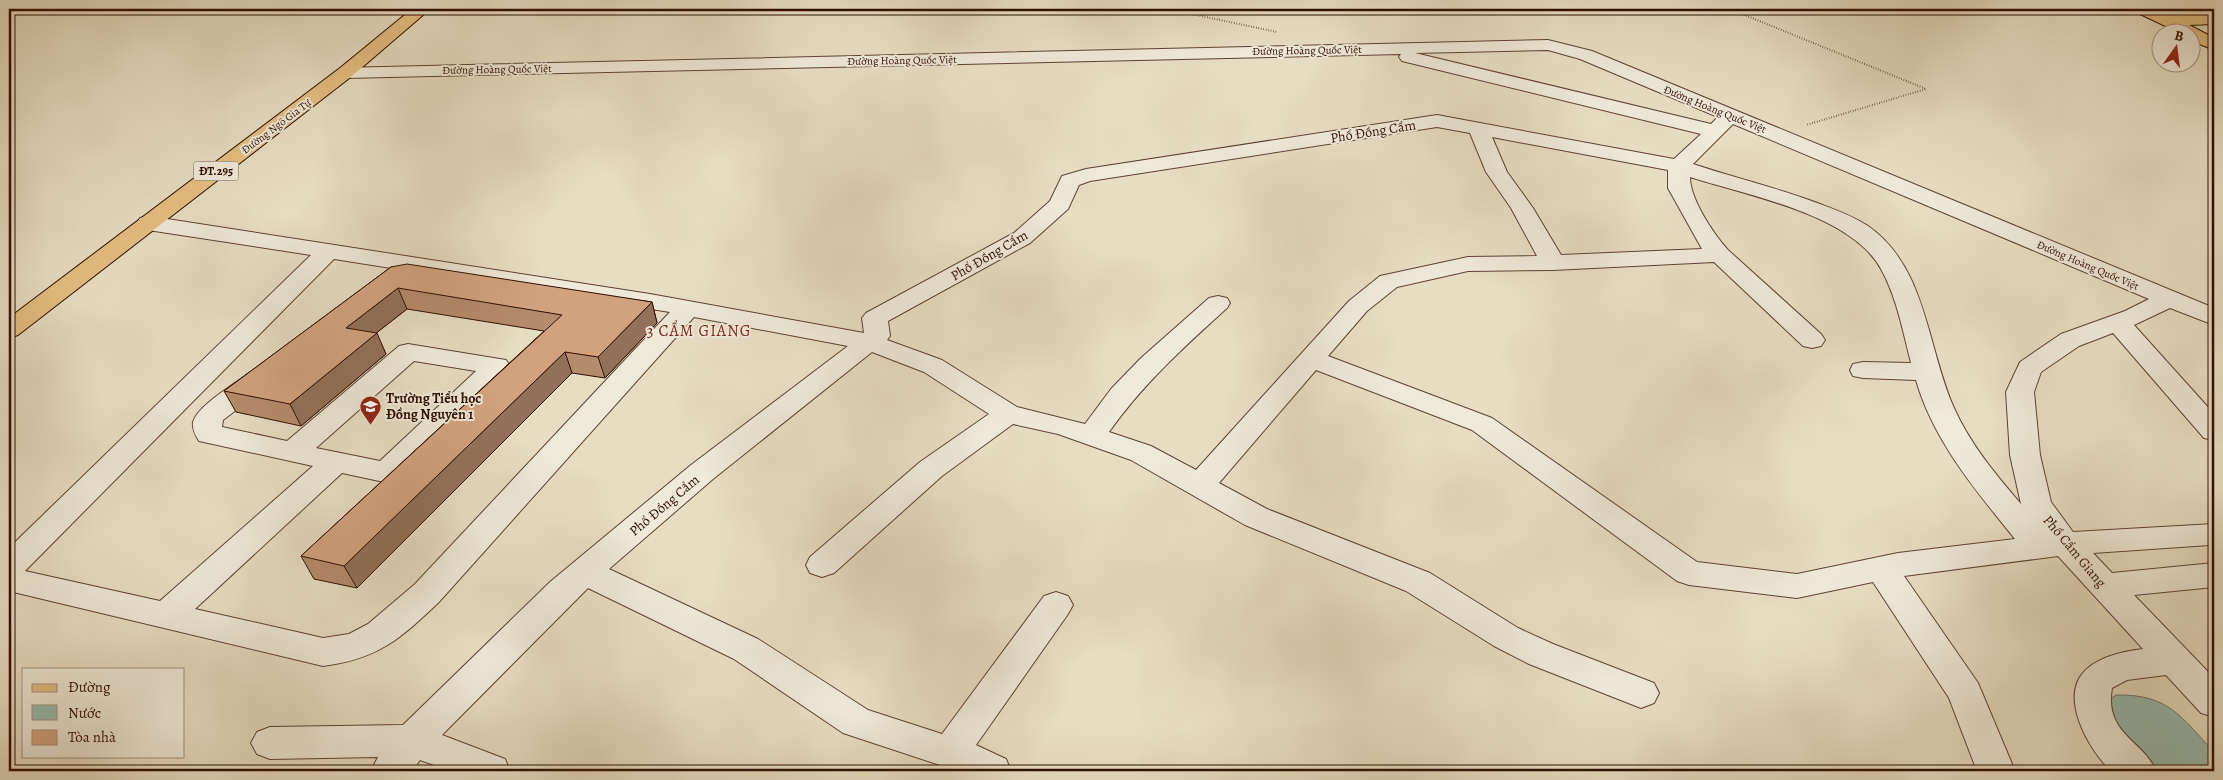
<svg xmlns="http://www.w3.org/2000/svg" width="2223" height="780" font-family="Alegreya,serif">
  <rect width="100%" height="100%" fill="#e7ddc3"/>
  <filter id="stains"><feTurbulence type="fractalNoise" baseFrequency=".004" numOctaves="4"/><feColorMatrix values="0 0 0 0 .2 0 0 0 0 .09 0 0 0 0 .02 0 0 0 .5 -.17"/></filter>
  <radialGradient id="worn" r=".72"><stop offset=".6" stop-color="#630" stop-opacity="0"/><stop offset="1" stop-color="#630" stop-opacity=".3"/></radialGradient>
  <path fill="#97bcb0" stroke="#6d766a" d="M2116 695C2169 694 2181 717 2214 752V771H2153L2114 740 2107 702Z"/>
  <g fill="none" stroke-linecap="round" stroke-linejoin="round">
    <defs>
      <path id="minor" d="M1548 40 1592 51 2214 308V325L2170 308 2134 325 2214 414V440L2204 438 2113 333 2079 346 2041 372 2034 392 2040 455 2051 502 2073 532 2214 524V544L2210 545 2093 553 2112 573 2214 563V587L2134 595 2214 678V717L2201 713 2166 675 2127 680 2112 688C2104 734 2143 740 2156 771H2111C2089 750 2056 694 2088 668 2102 656 2125 651 2143 649L2058 556 1904 576 1978 683 2015 771H1977L1949 698 1873 582 1797 598 1689 585 1677 581 1472 430 1316 370 1219 483 1267 509 1430 573 1518 628 1553 644 1654 683 1659 693 1654 703 1641 708 1529 664 1494 646 1406 591 1245 525 1131 460 1058 434 1013 424 942 476 834 573 822 577 810 573 806 565 810 557 920 462 989 414 924 372 872 352 713 479 609 569 758 639 868 710 942 734 1044 596 1056 592 1068 596 1073 605 1068 614 976 745 1006 759 1011 771H958L843 733 734 659 588 588 442 735 505 759 510 771H451L420 760 412 771H371L378 757 270 759 257 754 251 743 257 732 270 727 403 725 550 582 691 465 848 346 694 317 439 602C400 639 378 659 323 666L9 591V548L311 255 148 230 140 228 137 223 140 218 148 216 650 294 864 333 862 318 866 313 1014 233 1050 201 1062 176 1086 169 1437 115 1674 159 1701 134 1402 61 1399 57 1401 54 346 78 340 76 337 72 340 68ZM1548 50 1580 59 1718 117 1711 124 1415 53ZM1733 124 2149 299 2125 311 2061 334 2020 362 2006 392 2010 455 2021 504C1996 475 1970 444 1954 408 1927 348 1927 267 1868 226 1853 216 1836 210 1820 204 1778 188 1735 178 1693 164ZM1437 127 1470 133 1486 172 1511 208 1537 256 1468 257 1380 276 1349 301 1196 470 1151 446 1109 432C1144 383 1183 348 1227 308L1230 303 1227 298 1218 296 1209 298 1141 358 1111 389 1085 424 1017 407 942 360 887 340 890 336 888 321 1030 243 1068 209 1079 185 1090 181ZM1492 137 1668 170V188L1702 249 1561 255 1533 208 1507 172ZM1690 177C1746 195 1851 214 1881 269 1897 298 1903 332 1911 363L1863 362 1853 364 1850 370 1853 376 1863 378 1916 380C1933 440 1976 491 2015 539L1898 553 1797 574 1697 562 1492 418 1328 356 1367 311 1397 287 1468 271 1553 270 1714 262 1803 346 1812 348 1821 346 1825 340 1821 334 1728 250C1713 233 1690 199 1690 177ZM334 259 670 312 415 584 368 624 349 634 323 638 195 609 342 473 403 486 414 483 418 476 414 469 408 467 506 372 510 366 506 360 408 344 399 346 287 441 222 427 223 420 269 385 273 379 269 373 259 371 249 373C235 384 198 405 193 422 192 429 195 435 199 441L313 466 160 601 25 571ZM414 361 476 371 380 461 316 448Z"/>
      <path id="major" d="M412 9H430L352 76 18 335 9 338V318L340 68Z
        M2136 9H2156L2169 15 2214 14V24L2189 25 2214 38V50L2190 40V32H2178L2138 13Z"/>
    </defs>
    <use href="#minor" stroke="#5d4232" stroke-width="2"/>
    <use href="#major" stroke="#2f0e01" stroke-width="2"/>
    <path stroke="#2f0e01" stroke-width="2" stroke-dasharray="0.5 2" stroke-linecap="butt" d="M1168 9 1277 32
      M1730 9 1926 89 1806 125"/>
    <use href="#minor" fill="#efe9d8" fill-rule="evenodd"/>
    <use href="#major" fill="#e4be82" fill-rule="evenodd"/>
  </g>
  <path fill="#b58b6d" stroke="#2f0e01" d="M391 267 652 302 657 323 605 378 572 373 357 588 314 579 301 556 544 331 407 309 376 333 386 354 301 426 236 412 224 391Z"/>
  <path fill="#937159" stroke="#2f0e01" d="M398 288 407 309 356 349 346 328Z
    M652 302 657 323 605 378 598 357Z
    M377 333 386 354 301 426 290 404Z
    M565 352 572 373 357 588 344 566Z"/>
  <path fill="#d2a27f" stroke="#2f0e01" d="M407 264 652 302 598 357 565 352 344 566 301 556 562 315 398 288 346 328 377 333 290 404 224 391 391 267Z"/>
  <defs>
    <symbol id="school-pin" viewBox="-11 -11 22 30"><path d="M0 17L-7.5 6A9.5 9.5 0 1 1 7.5 6Z" fill="#8f2418" stroke="#efe9d8"/><path d="M0-5L7-2L0 1L-7-2ZM-4 1L0 2.5L4 1V4Q0 6-4 4Z" fill="#fff"/></symbol>
  </defs>
  <g fill-rule="evenodd">
    <use href="#school-pin" x="358" y="394" width="25" height="34"/>
  </g>
  <g text-anchor="middle" stroke-width="4" stroke-linejoin="round" paint-order="stroke">
    <g font-size="11" fill="#2f0e01" stroke="#efe9d8">
      <text transform="translate(1307 50) rotate(-1)" y="4">Đường Hoàng Quốc Việt</text>
      <text transform="translate(902 60) rotate(-1)" y="4">Đường Hoàng Quốc Việt</text>
      <text transform="translate(497 69) rotate(-1)" y="4">Đường Hoàng Quốc Việt</text>
      <text transform="translate(1715 109) rotate(22)" y="4">Đường Hoàng Quốc Việt</text>
      <text transform="translate(276 126) rotate(-37)" y="4">Đường Ngô Gia Tự</text>
      <text transform="translate(2088 265) rotate(23)" y="4">Đường Hoàng Quốc Việt</text>
    </g>
    <rect fill="#efe9d8" stroke="#695042" stroke-width="1" x="193.5" y="161.5" width="45" height="19" rx="4"/>
    <g font-size="12" font-weight="bold" fill="#2f0e01">
      <text x="216" y="175">ĐT.295</text>
    </g>
    <g font-size="14" fill="#2f0e01" stroke="#efe9d8">
      <text transform="translate(1373 131) rotate(-9)" y="5">Phố Đồng Cẩm</text>
      <text transform="translate(989 255) rotate(-30)" y="5">Phố Đồng Cẩm</text>
      <text transform="translate(664 505) rotate(-40)" y="5">Phố Đồng Cẩm</text>
      <text transform="translate(2075 551) rotate(50)" y="5">Phố Cẩm Giang</text>
    </g>
    <g font-size="14" font-weight="bold" fill="#2f0e01" stroke="#efe9d8" text-anchor="start">
      <text x="386" y="403">Trường Tiểu học<tspan x="386" dy="16">Đồng Nguyên 1</tspan></text>
    </g>
    <g font-size="16" letter-spacing="1" fill="#7a1f14" stroke="#efe9d8">
      <text x="699" y="336">3 CẨM GIANG</text>
    </g>
  </g>
  <rect width="2223" height="780" fill="none" stroke="#e7ddc3" stroke-width="30"/>
  <rect x="10" y="10" width="2203" height="760" fill="none" stroke="#2f0e01" stroke-width="2.5"/>
  <rect x="15" y="15" width="2193" height="750" fill="none" stroke="#2f0e01"/>
  <rect x="22" y="668" width="162" height="90" fill="#efe9d8" stroke="#a29182"/>
  <rect x="32" y="684" width="25" height="8" fill="#e4be82" stroke="#a29182"/>
  <text x="68" y="692" font-size="15" fill="#2f0e01">Đường</text>
  <rect x="32" y="705" width="25" height="15" fill="#97bcb0" stroke="#a29182"/>
  <text x="68" y="718" font-size="15" fill="#2f0e01">Nước</text>
  <rect x="32" y="730" width="25" height="15" fill="#d2a27f" stroke="#a29182"/>
  <text x="68" y="742" font-size="15" fill="#2f0e01">Tòa nhà</text>
  <g transform="translate(2176 48) rotate(14)"><circle r="24" fill="#efe9d8" stroke="#a29182"/>
  <path d="M0-4L9 19L0 12L-9 19Z" fill="#8f2418"/>
  <text y="-8" font-size="14" font-weight="bold" text-anchor="middle" fill="#2f0e01">B</text>
  </g>
  <rect width="100%" height="100%" filter="url(#stains)"/>
  <rect width="100%" height="100%" fill="url(#worn)"/>
</svg>
